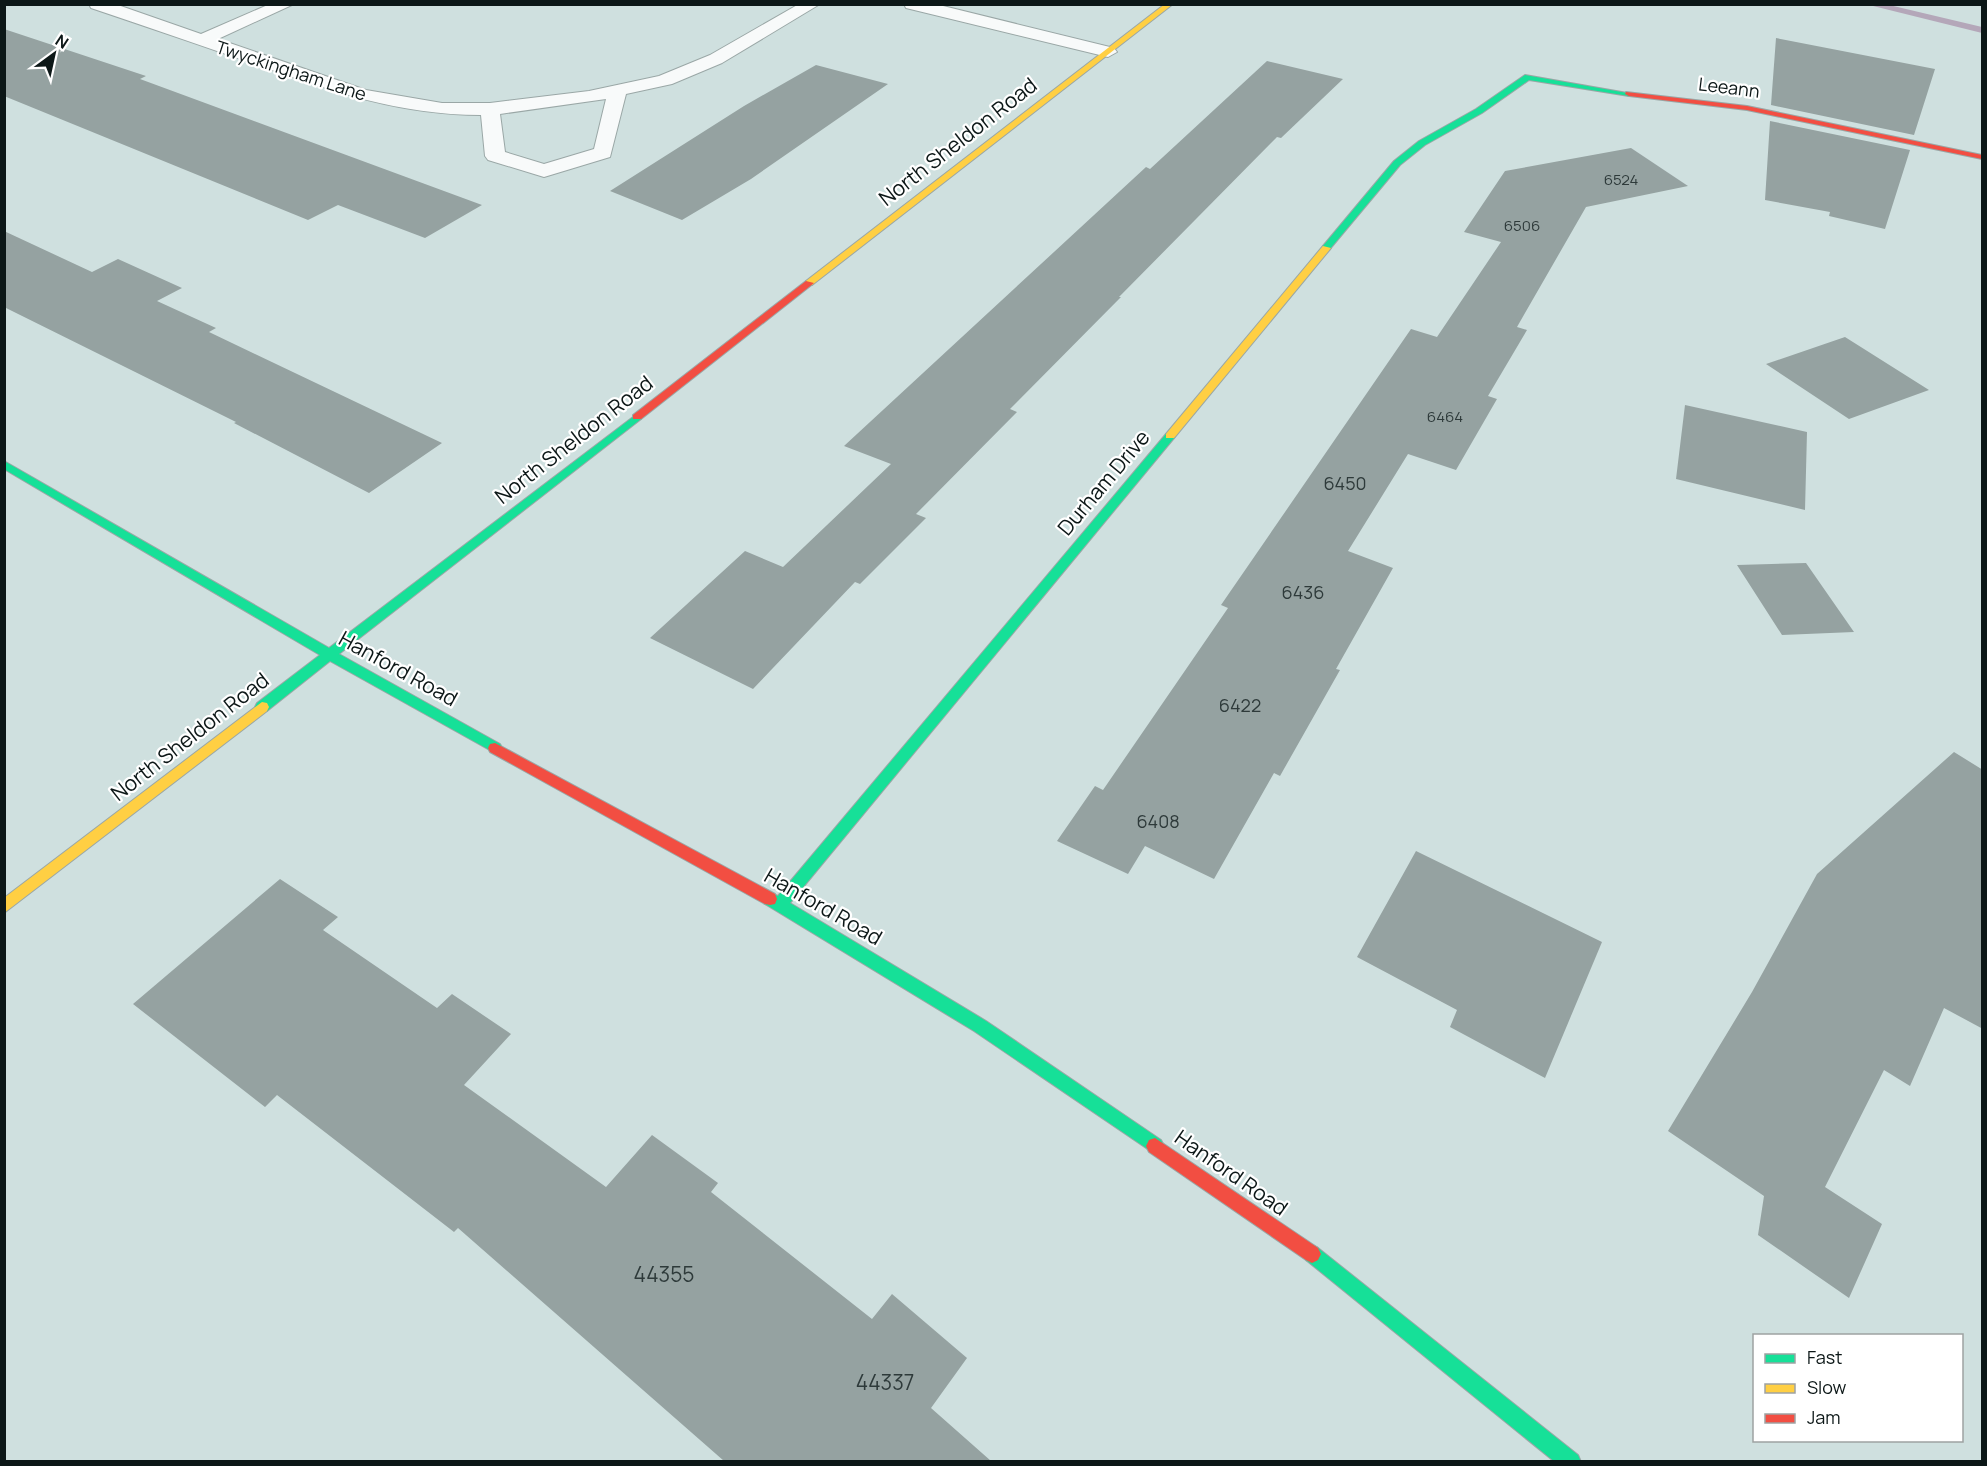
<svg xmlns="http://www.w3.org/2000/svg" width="1987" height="1466" font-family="Manrope,sans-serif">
  <rect width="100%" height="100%" fill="#cfe0df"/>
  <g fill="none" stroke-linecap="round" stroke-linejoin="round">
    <path fill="#b4a7b9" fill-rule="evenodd" d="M1865 4H1885L1982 27V33Z"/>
  </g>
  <path fill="#95a2a1" d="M4 29 146 76 140 79 482 205 425 238 338 205 308 220 4 96Z
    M1776 38 1935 69 1914 135 1771 105Z
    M1267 61 1343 79 1281 138 1277 137 1119 297H1121L1010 409 1017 412 916 514 926 518 860 584 855 582 753 689 650 638 745 551 783 567 891 464 844 446 1146 167 1150 169Z
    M816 65 888 84 751 179 682 220 610 191 744 106Z
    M1770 121 1910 150 1885 229 1829 216 1830 212 1765 200Z
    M1631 148 1688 186 1586 207 1517 327 1527 330 1488 396 1497 399 1456 470 1408 454 1348 551 1393 568 1336 669 1340 670 1280 776 1274 773 1214 879 1145 846 1128 874 1057 841 1095 786 1103 790 1228 608 1221 605 1411 329 1437 337 1501 242 1464 232 1505 171Z
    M4 231 92 272 118 259 182 288 157 301 216 328 209 332 442 443 369 493 234 423 236 422 4 307Z
    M1845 337 1929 390 1849 419 1766 364Z
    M1685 405 1807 432 1805 510 1676 479Z
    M1806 563 1854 632 1782 635 1737 565Z
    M1954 752 1983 770V1029L1944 1008 1910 1086 1884 1070 1825 1187 1882 1224 1849 1298 1758 1235 1764 1196 1668 1131 1752 992 1817 874Z
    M1416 851 1602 942 1545 1078 1450 1027 1457 1010 1357 957Z
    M280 879 338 917 323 930 437 1008 452 994 511 1034 464 1085 606 1187 652 1135 718 1183 711 1192 872 1319 892 1294 967 1358 931 1408 991 1461H724L458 1228 454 1232 277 1095 265 1107 133 1004Z"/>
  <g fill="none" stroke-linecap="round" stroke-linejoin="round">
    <defs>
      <path id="street" d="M89 4H115L201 34 270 4H294L218 39 366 90 442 103H490L589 91 659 76 710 55 799 4H820L722 63 672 84 626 94 610 157 544 177 488 160 485 156 481 115C398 115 332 91 255 64 200 45 147 27 91 8ZM606 99 594 149 544 164 505 152 500 114Z
        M904 4H935L1114 48 1117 52 1108 57 906 8Z"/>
      <path id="fast" d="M1525 75 1633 94 1629 96 1529 80 1482 113 1425 145 1400 165 1329 250H1323V246L1394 161 1419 141 1476 109Z
        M637 414 642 417 641 419 339 654 500 744 502 748 500 752 495 753 330 661 267 711H257L255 707 257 703 320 655 4 469V461L329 648Z
        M1170 433 1175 436 1174 438 790 903 986 1021 1161 1140 1164 1146 1161 1152 1155 1154 974 1031 765 904 763 899 765 894 770 893 778 896 1166 434Z
        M1312 1245 1318 1248 1578 1455 1581 1462H1555L1306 1260 1303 1254 1306 1248Z"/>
      <path id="slow" d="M1165 4H1173L812 285H806V281Z
        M1323 246 1331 248 1174 438H1166V434Z
        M262 702 267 703 269 707 267 711 4 913V898Z"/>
      <path id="jam" d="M1626 92 1747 106 1982 155V159L1747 110 1629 96 1625 94Z
        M806 281 814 283 641 419H633V415Z
        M495 743 775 894 777 899 775 904 770 905 765 904 490 752 488 748 490 744Z
        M1155 1138 1318 1248 1321 1254 1318 1260 1312 1263 1306 1260 1149 1152 1146 1146 1149 1140Z"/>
    </defs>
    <use href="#street" stroke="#9aa7a6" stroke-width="2"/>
    <use href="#fast" stroke="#9aa7a6" stroke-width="2"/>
    <use href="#slow" stroke="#9aa7a6" stroke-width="2"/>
    <use href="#jam" stroke="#9aa7a6" stroke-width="2"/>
    <use href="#street" fill="#f8fafa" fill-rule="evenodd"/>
    <use href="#fast" fill="#16e098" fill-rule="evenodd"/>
    <use href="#slow" fill="#ffcf43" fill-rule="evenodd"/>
    <use href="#jam" fill="#f24e42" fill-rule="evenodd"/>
  </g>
  <g text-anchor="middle" stroke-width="4.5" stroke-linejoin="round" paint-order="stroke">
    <g font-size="15" fill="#2e3a3a">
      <text x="1621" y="185">6524</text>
      <text x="1522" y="231">6506</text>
      <text x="1445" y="422">6464</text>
    </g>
    <g font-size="18" fill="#0c1717" stroke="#fff">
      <text transform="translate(291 71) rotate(18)" y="6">Twyckingham Lane</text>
      <text transform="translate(1729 88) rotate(7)" y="6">Leeann</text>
    </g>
    <g font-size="18" fill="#2e3a3a">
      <text x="1345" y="490">6450</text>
      <text x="1303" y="599">6436</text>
      <text x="1240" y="712">6422</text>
      <text x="1158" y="828">6408</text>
    </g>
    <g font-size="21" fill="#0c1717" stroke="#fff">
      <text transform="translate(958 142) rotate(-38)" y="7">North Sheldon Road</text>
      <text transform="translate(574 440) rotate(-38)" y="7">North Sheldon Road</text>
      <text transform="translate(1104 483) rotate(-50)" y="7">Durham Drive</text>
      <text transform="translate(398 669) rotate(29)" y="7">Hanford Road</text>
      <text transform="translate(190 737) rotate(-38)" y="7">North Sheldon Road</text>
      <text transform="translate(823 907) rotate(30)" y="7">Hanford Road</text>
      <text transform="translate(1231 1173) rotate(35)" y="7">Hanford Road</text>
    </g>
    <g font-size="21" fill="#2e3a3a">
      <text x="664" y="1282">44355</text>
      <text x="885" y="1390">44337</text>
    </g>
  </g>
  <rect width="1987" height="1466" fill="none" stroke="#0c1717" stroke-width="12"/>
  <rect x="1753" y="1334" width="210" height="108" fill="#ffffff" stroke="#9ea2a2" stroke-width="1.5"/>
  <rect x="1765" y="1354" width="30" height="9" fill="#16e098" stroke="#9ea2a2" stroke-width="1.5"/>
  <text x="1807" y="1364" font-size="18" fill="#0c1717">Fast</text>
  <rect x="1765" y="1384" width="30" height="9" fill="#ffcf43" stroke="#9ea2a2" stroke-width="1.5"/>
  <text x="1807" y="1394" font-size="18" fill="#0c1717">Slow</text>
  <rect x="1765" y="1414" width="30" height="9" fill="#f24e42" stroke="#9ea2a2" stroke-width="1.5"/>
  <text x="1807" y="1424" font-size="18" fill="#0c1717">Jam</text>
  <g transform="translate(54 54) rotate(33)" stroke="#ffffff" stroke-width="4.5" paint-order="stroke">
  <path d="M0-4.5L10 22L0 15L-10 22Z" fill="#0c1717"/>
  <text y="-9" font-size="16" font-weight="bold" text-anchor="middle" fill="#0c1717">N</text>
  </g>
</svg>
